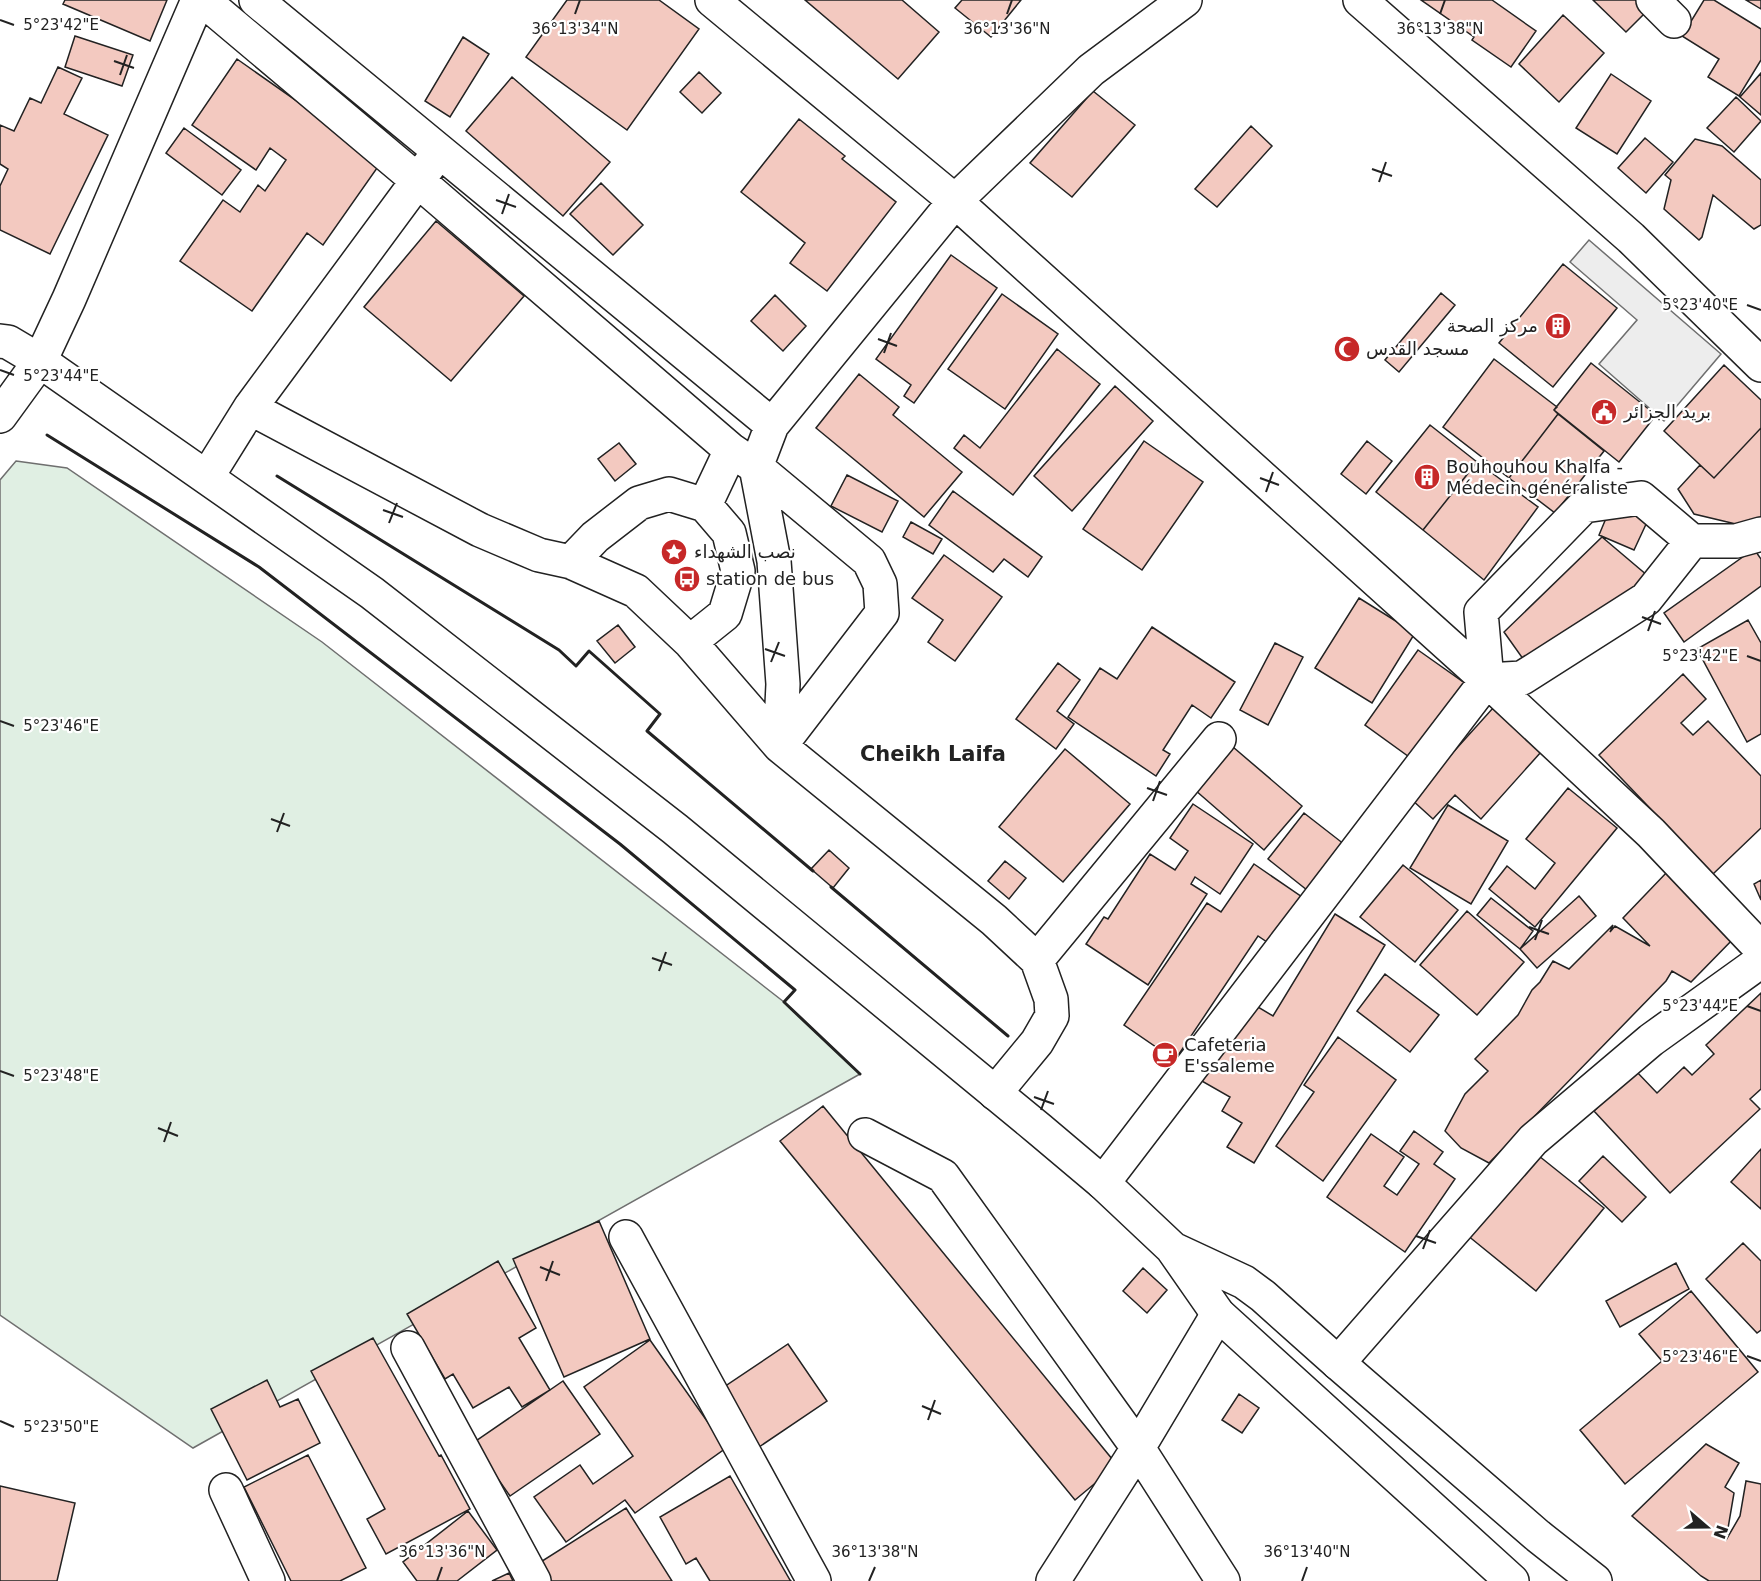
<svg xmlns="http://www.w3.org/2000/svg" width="1761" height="1581" font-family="'DejaVu Sans',Vazirmatn,sans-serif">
  <rect width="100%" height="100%" fill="#fff"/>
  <path fill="#e0efe3" stroke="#6f6f6f" stroke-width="1.5" d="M16 461 67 468 322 642 784 1002 860 1074 193 1448 0 1315V480Z"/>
  <path fill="#ededed" stroke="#6f6f6f" stroke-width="1.5" d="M1589 240 1721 354 1664 421 1599 364 1637 320 1570 262Z"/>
  <path fill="#f3c9c0" stroke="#222" stroke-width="1.5" d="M65 0H167L150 41 63 4Z
    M567 0H659L699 29 627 130 526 57Z
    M805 0H902L939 32 898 79Z
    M962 0H1021L991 37 955 8Z
    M1421 0H1492L1536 31 1511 67 1472 40 1474 37Z
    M1593 0H1641L1650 8 1626 32Z
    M1704 0H1714L1761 29V60L1739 96 1708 77 1719 59 1682 36Z
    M1746 0H1761V9Z
    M1563 15 1604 53 1559 102 1519 64Z
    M75 36 133 55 122 86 65 67Z
    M463 37 489 54 450 117 425 101Z
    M237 59 382 161 323 245 307 233 252 311 180 261 223 200 240 212 258 185 265 191 286 160 270 148 256 170 192 125Z
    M58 67 82 78 64 114 108 135 50 254 0 230V186L8 169 0 164V125L14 131 30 98 41 103Z
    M699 72 721 93 702 113 680 92Z
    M1761 73V115L1740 97Z
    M1611 74 1651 101 1617 154 1576 128Z
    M512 77 610 162 563 216 466 131Z
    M1093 91 1135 125 1072 197 1030 163Z
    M1736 97 1761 121 1734 152 1707 128Z
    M799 119 845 156 842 159 896 202 827 291 790 263 805 243 741 192Z
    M1251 126 1272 146 1217 207 1195 189Z
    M184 128 241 170 222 195 166 153Z
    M1645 138 1673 162 1646 193 1618 168Z
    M1695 139 1722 146 1761 180V225L1754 229 1713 195 1702 237 1699 240 1664 209 1671 180 1665 175Z
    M601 183 643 225 613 255 570 214Z
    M436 221 524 296 451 381 364 307Z
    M951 255 997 288 914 403 904 396 911 385 876 359Z
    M1563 264 1617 308 1553 387 1499 343Z
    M1441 293 1455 305 1399 372 1385 360Z
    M1002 294 1058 334 1005 409 948 369Z
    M775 295 806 326 783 351 751 321Z
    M1057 349 1100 384 1013 495 954 448 964 435 980 448Z
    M1494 359 1557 407 1554 410 1558 414 1509 478 1443 427Z
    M1591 363 1656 415 1619 462 1554 410Z
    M1724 365 1761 400V428L1714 478 1664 431Z
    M859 374 899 407 893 415 962 472 924 517 816 428Z
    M1115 386 1153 421 1072 511 1034 476Z
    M1558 414 1604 451 1555 513 1509 478Z
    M1430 425 1477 462 1423 530 1376 492Z
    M1761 428V530L1694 514 1678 489 1700 465 1714 478Z
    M1144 441 1203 482 1142 570 1083 529Z
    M1367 441 1392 461 1366 494 1341 474Z
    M619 443 636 464 615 481 598 459Z
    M1477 462 1538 507 1484 580 1423 530Z
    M847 475 898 501 882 532 831 506Z
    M953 491 1042 557 1028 577 1004 559 993 572 929 525Z
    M1612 504 1648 520 1634 550 1599 535Z
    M911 522 942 539 933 554 903 537Z
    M1602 537 1648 576 1595 624 1526 663 1504 632Z
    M1754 549 1761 559V586L1684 642 1664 613Z
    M944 555 1002 597 955 661 928 642 943 620 912 598Z
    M1359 598 1415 633 1372 703 1315 668Z
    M1748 620 1761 643V734L1747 742 1697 649Z
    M618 625 635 647 615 663 597 641Z
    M1152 627 1235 682 1211 718 1192 705 1163 750 1170 754 1156 776 1068 717 1100 668 1117 679Z
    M1275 643 1303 657 1268 725 1240 710Z
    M1418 650 1466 684 1412 759 1365 725Z
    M1058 663 1080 680 1057 711 1074 724 1056 749 1016 719Z
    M1683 674 1706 699 1681 723 1693 735 1708 721 1761 776V828L1713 874 1599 755Z
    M1493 708 1541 752 1481 819 1455 795 1433 819 1411 799Z
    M1233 747 1302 806 1264 850 1195 790Z
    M1065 749 1130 804 1063 882 999 827Z
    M1568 788 1617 828 1535 927 1489 889 1507 866 1535 889 1555 863 1526 839Z
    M1193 804 1253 844 1220 894 1195 877 1191 884 1207 894 1148 985 1086 944 1104 917 1108 919 1150 854 1175 870 1188 851 1170 838Z
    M1448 805 1508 841 1471 904 1410 868Z
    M1304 813 1349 848 1312 894 1268 859Z
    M829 850 849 868 833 888 811 869Z
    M1005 861 1026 878 1009 899 988 881Z
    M1254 864 1302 897 1270 944 1258 936 1175 1060 1124 1025 1207 903 1221 912Z
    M1403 865 1458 910 1415 962 1360 917Z
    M1668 871 1737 935 1691 982 1672 971 1666 981 1489 1163 1461 1148 1445 1131 1465 1094 1488 1071 1475 1059 1518 1015 1532 990 1540 982 1553 961 1569 969 1613 925 1610 932 1615 926 1650 946 1623 918Z
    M1761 880V900L1754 884Z
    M1579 896 1596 916 1537 968 1520 949Z
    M1491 898 1533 931 1520 949 1477 915Z
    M1467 911 1524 962 1477 1015 1420 965Z
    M1335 914 1385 945 1254 1163 1227 1147 1242 1123 1222 1111 1230 1097 1200 1080 1248 1001 1273 1016Z
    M1385 974 1439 1015 1410 1052 1357 1011Z
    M1761 993V1089L1750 1099 1760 1109 1670 1193 1594 1111 1636 1071 1657 1093 1684 1067 1692 1075 1714 1054 1706 1045Z
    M1338 1037 1396 1080 1323 1181 1276 1146 1314 1092 1304 1085Z
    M823 1106 1117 1465 1075 1500 780 1141Z
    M1414 1131 1443 1152 1434 1164 1455 1179 1405 1252 1327 1197 1371 1134 1404 1157 1384 1186 1397 1195 1419 1164 1400 1151Z
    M1761 1149V1209L1731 1182Z
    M1534 1152 1604 1208 1536 1291 1467 1235Z
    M1603 1156 1646 1197 1622 1222 1579 1181Z
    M599 1221 650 1339 564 1377 513 1259Z
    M1743 1243 1761 1261V1330L1757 1333 1706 1279Z
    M498 1261 536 1328 519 1338 550 1390 522 1407 509 1387 473 1408 453 1374 445 1379 407 1314Z
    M1676 1263 1689 1289 1620 1327 1606 1301Z
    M1143 1268 1167 1290 1147 1313 1123 1291Z
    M1691 1291 1758 1372 1625 1484 1580 1430 1662 1361 1639 1334Z
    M373 1338 439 1456 441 1455 470 1509 386 1554 367 1519 385 1509 311 1371Z
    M650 1340 726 1448 635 1513 625 1500 566 1542 534 1497 580 1465 593 1484 633 1456 584 1387Z
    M788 1344 827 1401 759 1447 721 1389Z
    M267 1380 280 1407 298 1399 320 1443 247 1480 211 1409Z
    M563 1381 600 1434 510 1496 473 1443Z
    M1239 1394 1259 1408 1242 1433 1222 1420Z
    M1706 1444 1739 1463 1725 1487 1734 1493 1726 1540 1740 1516 1746 1481 1761 1484V1581H1709L1701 1576 1632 1516Z
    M308 1455 366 1568 340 1581H291L244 1487Z
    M730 1476 790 1580 791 1581H710L696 1558 686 1564 660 1517Z
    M0 1486 75 1503 57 1581H0Z
    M626 1508 672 1581H550L539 1563Z
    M468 1511 497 1550 457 1581H417L403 1562Z
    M509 1573 513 1581H492Z"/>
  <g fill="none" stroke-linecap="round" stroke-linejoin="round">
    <defs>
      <path id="minor" d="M203 0 417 180 731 450
        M256 0 772 425
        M712 0 955 201 1487 680 1651 833 1761 949
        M1360 0 1631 238 1761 365
        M1653 0 1674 21
        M250 408 430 164
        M0 416 40 361 69 299 198 0
        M756 467 869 561 880 584 882 613 780 746
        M756 467 774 561 783 684 780 746
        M207 477 250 408 480 530 539 555 571 562 636 591 690 642 780 746 994 920 1037 960 1051 999 1052 1016 1037 1042 995 1093
        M571 562 595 537 639 503 669 494 705 505
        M690 642 725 614 738 571 729 533 705 505 731 450 756 467 772 425 955 201 1091 70 1185 0
        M1487 680 1522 678 1646 599 1692 541
        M1037 960 1219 739
        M865 1135 943 1176 1138 1448 1223 1581
        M1103 1183 1487 680 1481 612 1584 506 1641 498 1692 541H1736L1761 534
        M626 1237 814 1581
        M408 1348 534 1581
        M1338 1363 1533 1140 1651 1040 1761 961
        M226 1490 268 1581
        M1053 1581 1138 1448 1218 1314"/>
      <path id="major" d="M0 341 8 342 40 361 372 593 675 829 1039 1129 1103 1183 1172 1248 1218 1314 1512 1581
        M1173 1249 1244 1282 1263 1296 1338 1363 1538 1536 1595 1581"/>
    </defs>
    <use href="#minor" stroke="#222" stroke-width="36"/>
    <use href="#major" stroke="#222" stroke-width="36"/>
    <use href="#minor" stroke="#fff" stroke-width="33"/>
    <use href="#major" stroke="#fff" stroke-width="33"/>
    <path stroke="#222" stroke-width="3" d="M47 435 259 567 620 844 795 990 784 1002 860 1074
      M277 476 559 650 576 666 589 651 660 714 647 731 813 871
      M831 887 1008 1036"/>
  </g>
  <path fill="none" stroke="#222" stroke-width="2" d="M575 14 580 0M1007 14 1012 0M1440 14 1445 0M0 20 14 25M114 61 134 68M120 75 127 55M1372 169 1392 176M1379 182 1386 162M496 200 516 207M502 214 509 194M1747 305 1761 310M878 339 897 346M884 353 891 333M0 370 14 375M1260 478 1279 485M1266 492 1273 472M383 510 403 517M389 523 397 503M1642 617 1661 624M1648 631 1655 611M765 649 785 656M1747 656 1761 661M771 662 779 642M0 721 14 726M1147 788 1167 795M1153 801 1160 781M271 819 290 826M277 832 284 813M1529 927 1549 934M1535 940 1542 920M652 958 672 965M659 971 666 952M1747 1006 1761 1011M0 1071 14 1076M1034 1097 1054 1104M1041 1110 1048 1091M158 1128 178 1136M164 1142 171 1122M1416 1236 1436 1243M1423 1249 1430 1230M540 1267 560 1275M546 1281 553 1261M1747 1356 1761 1361M922 1406 941 1414M928 1420 935 1400M0 1421 14 1427M437 1581 442 1567M869 1581 875 1567M1302 1581 1307 1567"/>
  <defs>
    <symbol id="building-disc" viewBox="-11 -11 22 22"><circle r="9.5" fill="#c62828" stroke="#fff"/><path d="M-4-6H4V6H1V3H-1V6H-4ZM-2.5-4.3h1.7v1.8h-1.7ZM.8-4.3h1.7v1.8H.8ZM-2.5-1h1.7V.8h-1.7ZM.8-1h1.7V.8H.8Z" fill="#fff"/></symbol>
    <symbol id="mosque-disc" viewBox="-11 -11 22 22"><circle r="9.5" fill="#c62828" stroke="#fff"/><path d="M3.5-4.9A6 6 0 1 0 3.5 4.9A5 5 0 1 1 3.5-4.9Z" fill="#fff"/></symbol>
    <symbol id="civic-disc" viewBox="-11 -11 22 22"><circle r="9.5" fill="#c62828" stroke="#fff"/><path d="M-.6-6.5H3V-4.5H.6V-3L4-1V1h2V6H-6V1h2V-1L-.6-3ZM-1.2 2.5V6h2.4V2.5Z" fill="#fff"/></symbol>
    <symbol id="sight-disc" viewBox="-11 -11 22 22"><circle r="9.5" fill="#c62828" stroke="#fff"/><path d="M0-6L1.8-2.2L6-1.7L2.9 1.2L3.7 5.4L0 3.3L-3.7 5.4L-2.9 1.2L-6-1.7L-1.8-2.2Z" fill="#fff"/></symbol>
    <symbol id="bus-disc" viewBox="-11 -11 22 22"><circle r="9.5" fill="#c62828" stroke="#fff"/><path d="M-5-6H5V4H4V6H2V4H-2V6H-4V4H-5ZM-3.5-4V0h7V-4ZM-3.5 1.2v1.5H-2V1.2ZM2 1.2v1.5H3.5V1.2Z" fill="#fff"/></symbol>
    <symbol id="cafe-disc" viewBox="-11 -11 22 22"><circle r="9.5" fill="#c62828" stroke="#fff"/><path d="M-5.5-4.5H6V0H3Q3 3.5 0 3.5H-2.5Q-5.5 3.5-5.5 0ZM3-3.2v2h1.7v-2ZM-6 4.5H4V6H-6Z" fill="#fff"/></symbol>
  </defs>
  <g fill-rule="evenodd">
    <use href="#building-disc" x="1543" y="311" width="30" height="30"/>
    <use href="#mosque-disc" x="1332" y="334" width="30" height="30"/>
    <use href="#civic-disc" x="1589" y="397" width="30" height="30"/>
    <use href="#building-disc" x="1412" y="462" width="30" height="30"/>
    <use href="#sight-disc" x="659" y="537" width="30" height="30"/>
    <use href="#bus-disc" x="672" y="564" width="30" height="30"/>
    <use href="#cafe-disc" x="1150" y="1040" width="30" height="30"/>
  </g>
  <g text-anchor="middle" stroke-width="4.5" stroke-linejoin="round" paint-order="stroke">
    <g font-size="18" fill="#222" stroke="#fff" text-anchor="start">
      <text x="1538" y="332" text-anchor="end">مركز الصحة</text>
      <text x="1366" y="355">مسجد القدس</text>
      <text x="1624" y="418">بريد الجزائر</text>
      <text x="1446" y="473">Bouhouhou Khalfa -<tspan x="1446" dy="21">Médecin généraliste</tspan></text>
      <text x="694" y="558">نصب الشهداء</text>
      <text x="706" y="585">station de bus</text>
      <text x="1184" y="1051">Cafeteria<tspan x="1184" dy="21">E'ssaleme</tspan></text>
    </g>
    <g font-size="21" font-weight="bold" fill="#222" stroke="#fff">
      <text x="933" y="761">Cheikh Laifa</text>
    </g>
  </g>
  <g font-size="15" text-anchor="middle" fill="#222" stroke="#fff" stroke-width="4.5" stroke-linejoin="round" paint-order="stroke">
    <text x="61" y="30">5°23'42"E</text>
    <text x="575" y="34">36°13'34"N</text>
    <text x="1007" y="34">36°13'36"N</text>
    <text x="1440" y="34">36°13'38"N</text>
    <text x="1700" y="310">5°23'40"E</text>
    <text x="61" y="381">5°23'44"E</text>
    <text x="1700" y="661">5°23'42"E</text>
    <text x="61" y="731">5°23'46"E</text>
    <text x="1700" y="1011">5°23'44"E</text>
    <text x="61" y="1081">5°23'48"E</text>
    <text x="1700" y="1362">5°23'46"E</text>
    <text x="61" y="1432">5°23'50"E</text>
    <text x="442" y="1557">36°13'36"N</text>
    <text x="875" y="1557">36°13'38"N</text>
    <text x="1307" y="1557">36°13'40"N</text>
  </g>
  <g transform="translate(1707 1527) rotate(110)" stroke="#ffffff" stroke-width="4.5" paint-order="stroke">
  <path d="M0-4.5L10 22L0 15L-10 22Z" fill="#222222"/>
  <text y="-9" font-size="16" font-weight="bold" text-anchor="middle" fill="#222222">N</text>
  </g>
</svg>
